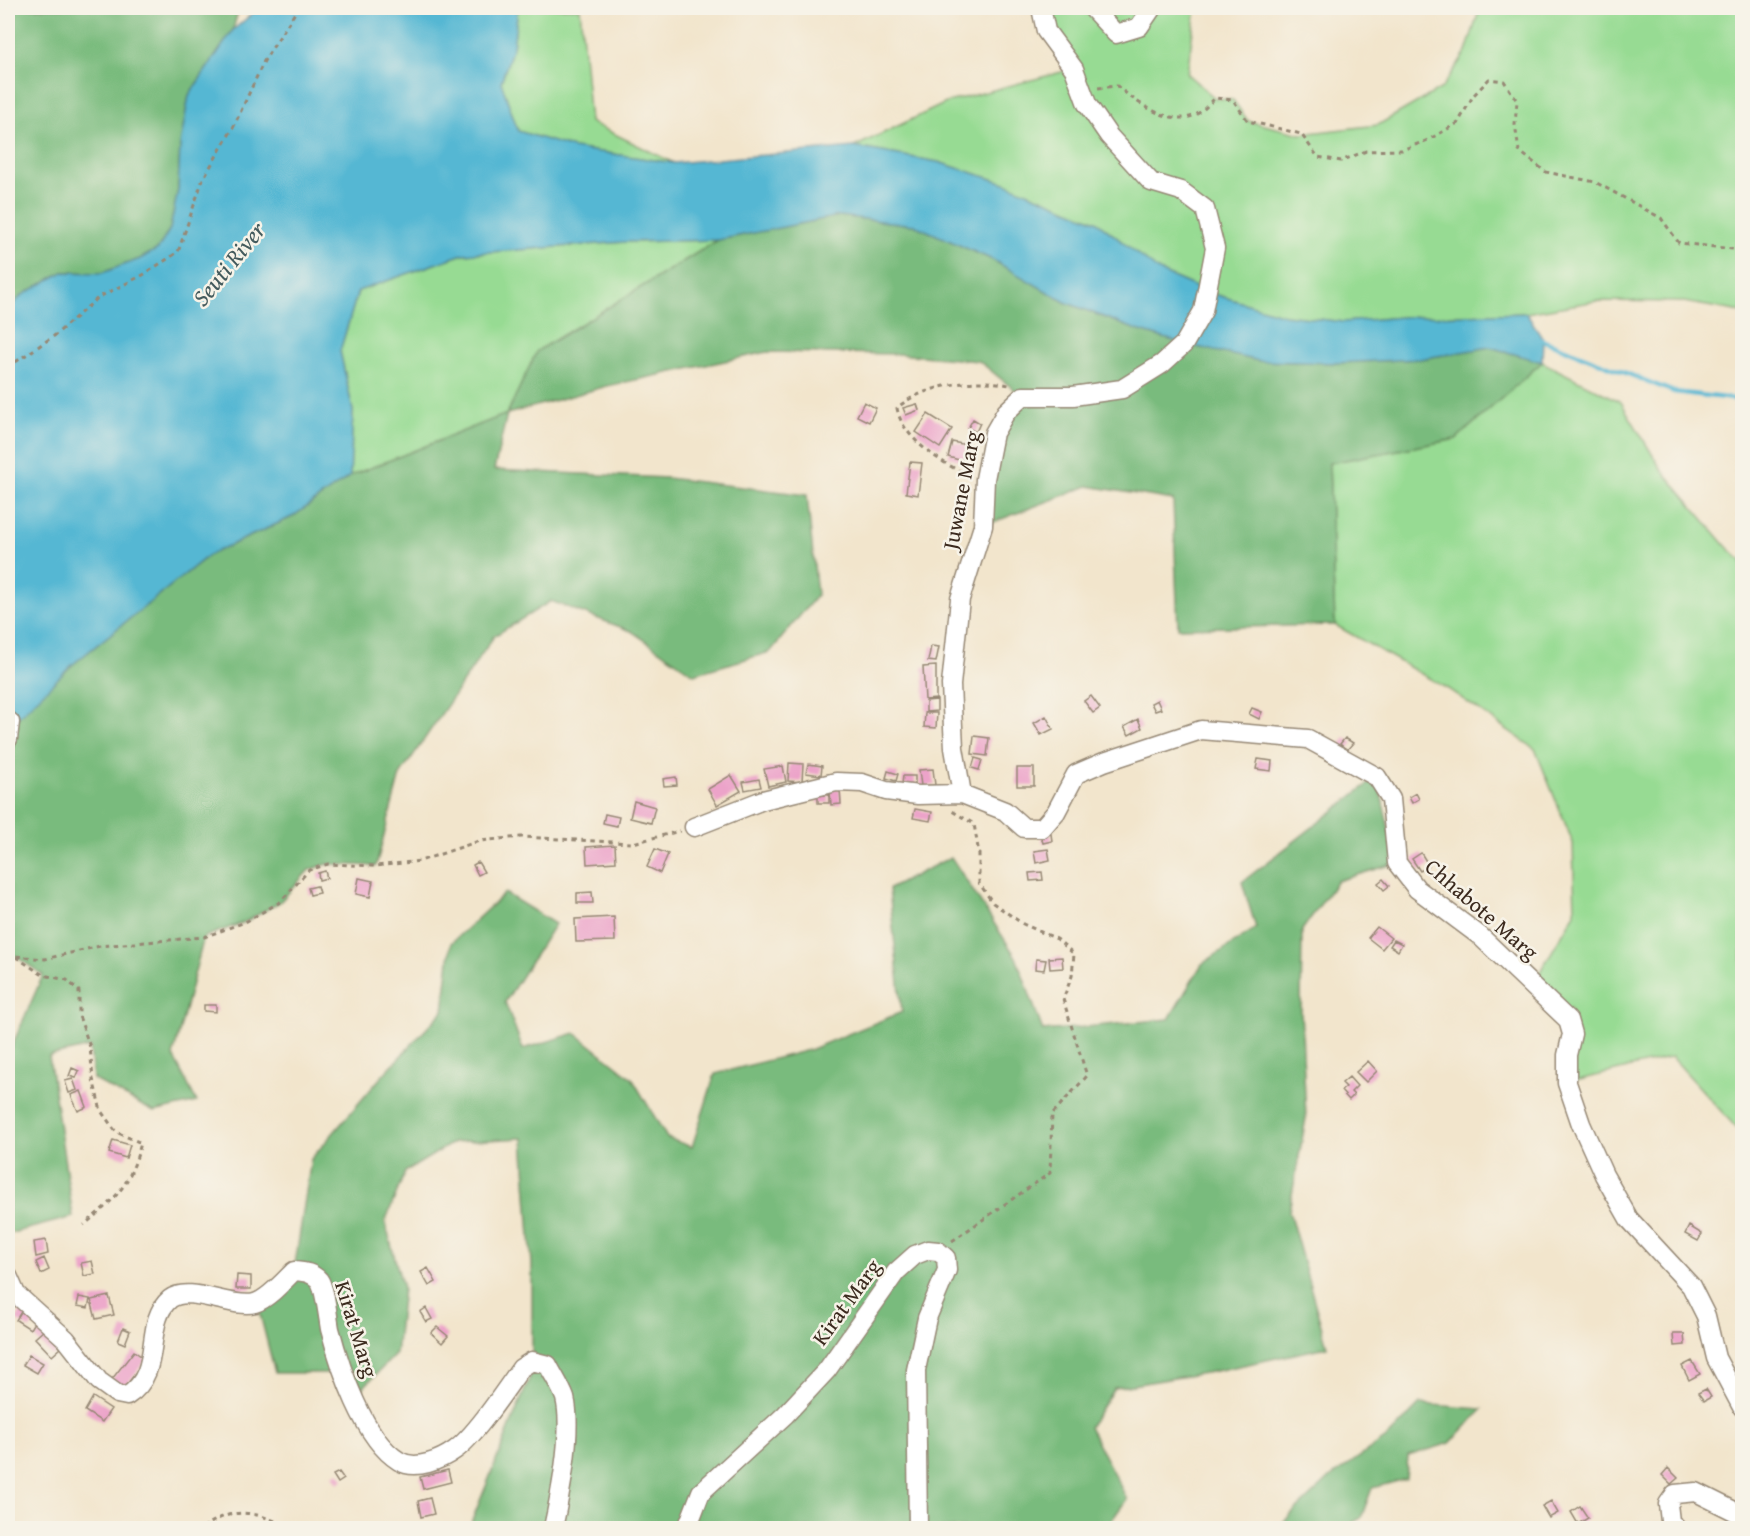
<svg xmlns="http://www.w3.org/2000/svg" width="1750" height="1536" font-family="'Gentium Book Plus',serif">
  <rect width="100%" height="100%" fill="#f7f3e8"/>
  <filter id="ink" filterUnits="userSpaceOnUse"><feTurbulence type="fractalNoise" baseFrequency=".0167" numOctaves="2"/><feDisplacementMap in="SourceGraphic" scale="12" xChannelSelector="R" yChannelSelector="G"/><feConvolveMatrix kernelMatrix="1 2 1 2 8 2 1 2 1" color-interpolation-filters="sRGB"/></filter>
  <filter id="wash" filterUnits="userSpaceOnUse"><feTurbulence type="fractalNoise" baseFrequency=".008" numOctaves="4" result="noise"/><feDisplacementMap in="SourceGraphic" scale="24" xChannelSelector="R" yChannelSelector="G"/><feGaussianBlur stdDeviation="1.35" result="paint"/><feColorMatrix in="noise" values="0 0 0 0 0 0 0 0 0 0 0 0 0 0 0 0 0 1.4 0 .05"/><feComposite in="paint" operator="in"/></filter>
  <g filter="url(#wash)">
    <rect width="100%" height="100%" fill="#f2e5cc"/>
    <path fill="#97db93" stroke="#698258" stroke-width="1.5" d="M518 8H580L590 122 674 163 573 148 518 131 501 82 513 47Z
      M1041 8H1196L1187 74 1215 98 1233 100 1248 121 1301 134 1378 125 1442 88 1466 52 1480 8H1742V312L1684 302 1596 301 1526 313 1402 317 1344 322 1284 315 1207 292 1159 271 1096 221 1005 183 938 162 854 147 948 102 1073 69Z
      M718 240 537 351 507 414 350 476 353 411 340 351 358 291 463 254 625 242Z
      M1542 362 1621 402 1661 469 1727 547 1742 561V1134L1672 1057 1567 1083 1572 1034 1532 985 1575 913 1573 843 1535 749 1448 689 1335 625 1329 463 1456 439Z"/>
    <path fill="#79bb7d" stroke="#5a724e" stroke-width="1.5" d="M8 8H239L233 30 189 95 180 145 178 190 170 229 158 249 140 259 102 273 63 272 22 295 8 310Z
      M839 216 914 225 993 260 1065 302 1137 330 1184 344 1259 361 1337 363 1420 359 1490 347 1542 362 1456 439 1329 463 1335 625 1178 628 1173 500 1088 486 983 526 994 433 1022 396 979 361 898 354 767 352 607 386 507 414 494 470 667 478 807 495 817 595 770 652 694 674 631 631 551 601 494 636 400 775 376 866 328 864 309 870 280 902 245 922 204 937 173 1056 197 1102 154 1112 93 1079 90 1047 49 1056 73 1217 8 1234V1055L43 975 15 956 8 959V727L10 722 72 665 209 555 292 517 350 476 507 414 537 351 718 240Z
      M1377 777 1397 863 1337 881 1302 930 1301 1010 1306 1118 1289 1211 1327 1347 1211 1372 1114 1388 1089 1427 1127 1499 1106 1528H469L532 1372V1265L523 1138 454 1142 405 1172 385 1222 403 1288 396 1354 352 1399 343 1373H275L257 1302 294 1271 311 1159 382 1076 443 1011 451 943 505 893 555 924 505 1002 523 1049 575 1033 632 1078 667 1138 692 1147 715 1074 809 1050 902 1012 889 889 951 857 1016 957 1043 1031 1169 1019 1202 964 1256 928 1242 882Z
      M1420 1404 1483 1409 1450 1443 1408 1456 1406 1479 1372 1488 1361 1518 1343 1528H1277L1331 1477 1389 1436Z"/>
    <path fill="#55b7d3" stroke="#487078" stroke-width="1.5" d="M259 8H518L513 47 501 82 518 131 573 148 674 163 854 147 938 162 1005 183 1096 221 1159 271 1207 292 1284 315 1344 322 1402 317 1526 313 1543 338 1542 362 1490 347 1420 359 1337 363 1259 361 1184 344 1137 330 1065 302 993 260 914 225 839 216 718 240 625 242 463 254 358 291 340 351 353 411 350 476 292 517 209 555 72 665 8 727V310L22 295 63 272 102 273 140 259 158 249 170 229 178 190 180 145 189 95 233 30Z"/>
    <g fill="none" stroke-linecap="round" stroke-linejoin="round">
      <path stroke="#55b7d3" stroke-width="4.5" d="M1537 338 1674 392 1742 400"/>
    </g>
    <g id="blocks">
      <path fill="#eca3c9" d="M864 402 876 408 869 422 857 416Z
        M917 404 919 410 906 415 903 408Z
        M928 414 952 429 940 448 916 432Z
        M973 419 980 423 976 432 968 428Z
        M952 442 967 445 963 461 948 457Z
        M910 462 922 463 918 495 906 493Z
        M931 646 939 647 936 662 928 661Z
        M936 666V699L925 700 923 667Z
        M1091 696 1100 708 1093 713 1084 701Z
        M937 700V711L926 712V701Z
        M1157 700 1161 709 1155 711 1151 703Z
        M1252 708 1262 712 1259 719 1249 714Z
        M925 713H937L936 728 924 727Z
        M1046 716 1053 729 1041 735 1034 723Z
        M1138 719 1142 728 1129 735 1124 727Z
        M974 736 989 738 987 756 972 754Z
        M1345 738 1353 743 1347 750 1340 744Z
        M975 758 982 760 979 770 972 768Z
        M1258 759 1272 761 1271 771 1256 769Z
        M789 763 803 764 802 782 788 781Z
        M808 764 822 766 821 775 806 773Z
        M783 766 786 782 768 786 764 769Z
        M1017 768H1034V786H1017Z
        M933 769 935 785 921 786 919 770Z
        M888 771 898 774 896 781 886 778Z
        M731 775 741 791 717 805 708 789Z
        M903 776H915V785L902 784Z
        M676 777 677 785 664 786 663 779Z
        M759 779 761 787 745 790 743 782Z
        M840 789 841 804 831 805 830 790Z
        M1416 793 1419 799 1412 803 1409 797Z
        M818 794 829 795V803H818Z
        M634 801 655 807 651 823 630 818Z
        M915 809 932 812 930 821 913 818Z
        M605 814 619 817 617 826 603 823Z
        M1051 834 1052 841 1043 843 1041 836Z
        M615 845 616 862 587 864 586 847Z
        M655 849 668 854 660 873 647 867Z
        M1048 849 1050 860 1036 863 1034 851Z
        M1421 853 1429 866 1420 871 1412 859Z
        M478 862 484 872 478 875 473 865Z
        M325 871 327 878 319 880 318 873Z
        M1042 872 1043 880 1030 881 1029 873Z
        M359 878 373 881 370 897 356 894Z
        M1383 879 1389 886 1384 890 1378 883Z
        M317 886 319 893 310 895 308 888Z
        M592 892 593 903H577V893Z
        M614 917 615 941 576 942 575 919Z
        M1377 927 1391 938 1382 949 1368 938Z
        M1394 940 1402 944 1398 951 1390 946Z
        M1062 957 1063 968 1050 969 1049 958Z
        M1036 959 1046 960 1044 970 1035 969Z
        M204 1005H216V1012L204 1011Z
        M1368 1061 1377 1071 1366 1082 1356 1072Z
        M72 1068 79 1071 76 1078 69 1076Z
        M1349 1077 1357 1086 1351 1092 1354 1095 1349 1100 1341 1091 1346 1087 1342 1083Z
        M73 1079 77 1090 69 1093 65 1081Z
        M81 1091 87 1107 78 1111 71 1095Z
        M113 1140 130 1145 126 1158 109 1153Z
        M1689 1226 1702 1234 1698 1241 1685 1234Z
        M46 1240 48 1254 36 1257 34 1242Z
        M44 1258 49 1270 41 1274 36 1262Z
        M92 1261 95 1274 84 1276 81 1263Z
        M428 1268 436 1282 429 1286 421 1272Z
        M237 1275 251 1276V1289H236Z
        M109 1296 114 1315 96 1319 91 1300Z
        M79 1297 90 1299 88 1308 77 1306Z
        M426 1308 432 1319 426 1322 420 1312Z
        M22 1310 36 1319 30 1329 16 1320Z
        M437 1327 448 1336 442 1343 431 1333Z
        M123 1328 130 1331 125 1344 118 1341Z
        M44 1330 61 1348 52 1356 35 1338Z
        M1673 1334H1684L1685 1345 1674 1346Z
        M134 1351 146 1360 124 1388 112 1379Z
        M29 1355 43 1363 37 1373 23 1365Z
        M1692 1361 1700 1374 1689 1380 1682 1366Z
        M1706 1389 1711 1397 1704 1401 1698 1393Z
        M93 1397 111 1409 102 1422 85 1411Z
        M1668 1468 1678 1478 1671 1484 1662 1475Z
        M448 1470 451 1482 423 1489 420 1477Z
        M339 1472 344 1479 338 1483 333 1475Z
        M430 1498 434 1514 421 1517 418 1501Z
        M1551 1501 1558 1513 1549 1518 1542 1506Z
        M1580 1506 1588 1518 1578 1524 1571 1512Z"/>
    </g>
  </g>
  <g filter="url(#ink)">
    <use href="#blocks" fill-opacity="0" stroke="#968875" stroke-width="1.5"/>
    <g fill="none" stroke-linecap="round" stroke-linejoin="round">
      <defs>
        <path id="minor" d="M1092 8 1116 34 1139 27 1152 8
          M8 739 10 722
          M962 794 954 748 951 685 960 599 983 526 985 479 994 433 1006 412 1023 396H1073L1122 389 1162 364 1184 344 1203 311 1215 248 1205 209 1181 191 1151 182 1109 136 1087 104 1074 69 1046 31 1041 8
          M694 827 763 800 836 782 862 783 886 791 918 795 962 794 1005 811 1024 828H1042L1056 812 1076 774 1104 762 1201 730 1308 739 1377 777 1391 799 1397 863 1417 889 1480 936 1568 1020 1572 1034 1567 1055V1083L1581 1124 1604 1175 1629 1219 1691 1286 1706 1316 1716 1358 1742 1407
          M8 1276 16 1294 66 1339 99 1381 117 1394 127 1396C165 1372 142 1323 170 1299 189 1284 231 1309 255 1303 268 1299 284 1281 294 1271 304 1272 311 1272 319 1280 325 1288 328 1318 330 1329 340 1367 363 1439 399 1461 416 1471 441 1460 455 1450 475 1436 506 1389 521 1368L532 1361 548 1365C553 1375 561 1387 565 1398 573 1430 560 1496 553 1528
          M687 1528 701 1492 785 1415 827 1370 896 1272 915 1255 928 1250 938 1251 946 1258 947 1270 927 1318 916 1370 918 1528
          M1676 1528 1670 1521 1668 1504 1675 1494 1696 1492 1742 1515"/>
      </defs>
      <use href="#minor" stroke="#968875" stroke-width="21"/>
      <path stroke="#968875" stroke-width="3" stroke-dasharray="4.5 4.5" stroke-linecap="butt" d="M1098 88 1117 86C1136 102 1171 128 1197 114 1204 110 1210 103 1215 98L1233 100 1248 121 1301 134 1318 157 1341 161 1366 151 1402 150 1428 140 1458 123 1473 96 1489 79 1504 81 1517 101 1515 124 1519 151 1546 172 1595 182 1661 218 1679 243 1742 250
        M8 367 54 336 99 297 143 275 178 252 203 179 233 128 264 61 298 8
        M970 476C943 464 902 439 897 408 923 385 976 377 1009 385
        M16 957 43 975 67 980 79 991V1016L90 1047 93 1079 101 1111 116 1132 141 1143C129 1187 118 1196 84 1225
        M8 959 15 956 45 959 100 946 204 937 245 922 280 902 309 870 328 864 376 866 420 861 479 841 521 837 633 843 680 831
        M952 1241 1050 1173 1052 1114 1087 1076 1063 999 1072 976 1074 954 1057 939 1023 924 993 903 979 883V854L974 824 952 811
        M203 1528C236 1504 257 1513 292 1528"/>
      <use href="#minor" stroke="#fff" stroke-width="18"/>
    </g>
  </g>
  <g text-anchor="middle" stroke-width="5" stroke-linejoin="round" paint-order="stroke">
    <g font-size="22" fill="#3b2a1e" stroke="#f7f3e8">
      <text transform="translate(961 490) rotate(-79)" y="8">Juwane Marg</text>
      <text transform="translate(1482 909) rotate(41)" y="8">Chhabote Marg</text>
      <text transform="translate(846 1302) rotate(-54)" y="8">Kirat Marg</text>
      <text transform="translate(357 1329) rotate(73)" y="8">Kirat Marg</text>
    </g>
    <g font-size="24" font-style="italic" fill="#445b5d" stroke="#f7f3e8">
      <text transform="translate(229 264) rotate(-51)" y="8">Seuti River</text>
    </g>
  </g>
  <rect width="1750" height="1536" fill="none" stroke="#f7f3e8" stroke-width="30"/>
</svg>
